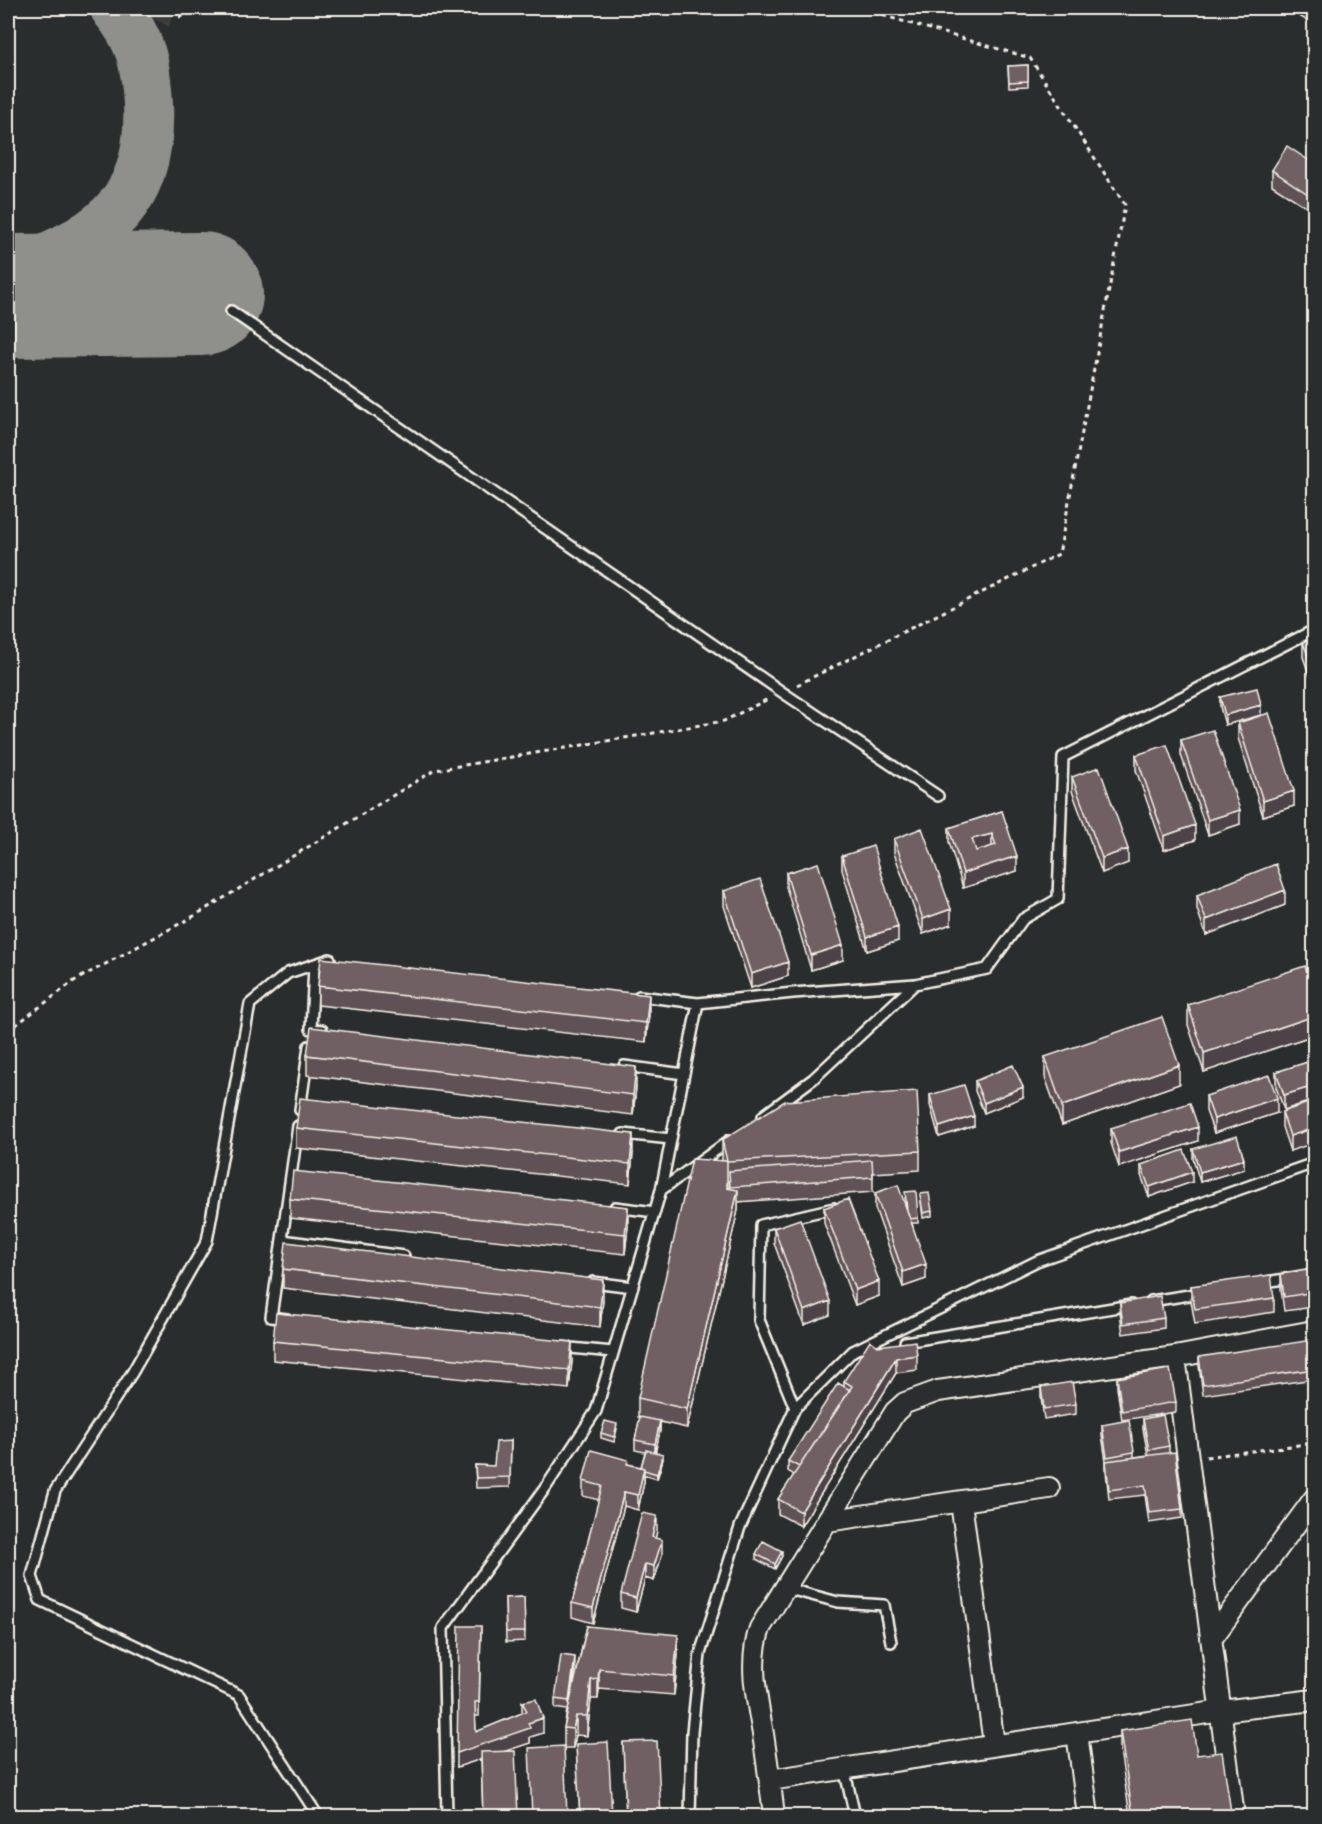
<svg xmlns="http://www.w3.org/2000/svg" width="1322" height="1824" font-family="Pangolin,sans-serif">
  <rect width="100%" height="100%" fill="#2a2d2e"/>
  <filter id="ink" filterUnits="userSpaceOnUse"><feTurbulence type="fractalNoise" baseFrequency=".0167" numOctaves="2"/><feDisplacementMap in="SourceGraphic" scale="12" xChannelSelector="R" yChannelSelector="G"/><feConvolveMatrix kernelMatrix="1 2 1 2 8 2 1 2 1" color-interpolation-filters="sRGB"/></filter>
  <g filter="url(#ink)">
    <path fill="#3f3c3e" d="M137 8H174L169 27Z"/>
    <g fill="none" stroke-linecap="round" stroke-linejoin="round">
      <path stroke="#8f8f8b" stroke-width="50" d="M8 274C95 240 153 210 148 104 146 64 141 39 115 8"/>
      <path stroke="#8f8f8b" stroke-width="124" d="M8 296 201 294"/>
      <defs>
        <path id="lane" d="M231 311 782 692 938 796
          M314 965 311 1029 322 1030
          M639 996 698 1003 793 993 915 984 987 969 1023 919 1058 899 1063 757 1314 630
          M624 1066 684 1074
          M300 1110 309 1046
          M763 1116 813 1079 915 984
          M623 1134 671 1139
          M661 1190 698 1003
          M615 1207 655 1212
          M282 1240 404 1256
          M593 1282 633 1287
          M1260 1283 1314 1274
          M1151 1301 1202 1293
          M287 1319 271 1317 298 1126
          M905 1342 1131 1305
          M560 1347 613 1352
          M795 1408 759 1320 761 1225 834 1208
          M785 1588 838 1602 884 1605 891 1642
          M844 1768 855 1816
          M318 1816 239 1695 40 1600 32 1576 55 1491 132 1373 207 1241 250 1004 288 973 330 959
          M447 1816 443 1628 546 1487 596 1411 661 1190 730 1140
          M690 1816 692 1732 700 1654 740 1527 795 1408 853 1351 1037 1261 1314 1163"/>
        <path id="street" d="M1175 1357 1234 1816
          M961 1502 994 1744
          M827 1521 1049 1488
          M1212 1638 1314 1499
          M1077 1733 1088 1816
          M770 1780 1221 1711 1314 1700
          M774 1816C771 1789 767 1761 763 1734 757 1699 748 1663 760 1628L895 1412 905 1403 938 1391 1175 1357 1314 1331"/>
      </defs>
      <use href="#lane" stroke="#f4f1e8" stroke-width="14"/>
      <use href="#street" stroke="#f4f1e8" stroke-width="24"/>
      <path stroke="#f4f1e8" stroke-width="3" stroke-dasharray="4.5 4.5" stroke-linecap="butt" d="M179 17 208 8
        M797 685 1059 554 1125 205 1030 58 857 8
        M8 1031 74 981 194 916 435 770 724 721 770 698
        M1206 1457 1314 1443"/>
      <use href="#lane" stroke="#2a2d2e" stroke-width="9"/>
      <use href="#street" stroke="#2a2d2e" stroke-width="20"/>
    </g>
    <path fill="#605156" stroke="#f4f1e8" stroke-width="1.5" fill-rule="evenodd" d="M1286 8H1314V25Z
      M1028 65V86L1009 87 1008 66Z
      M1314 164V212L1272 185V170Z
      M1314 638 1312 682 1303 657V642Z
      M1220 697 1261 705 1225 725 1220 707Z
      M1238 723 1294 806 1263 816 1238 738Z
      M1181 740 1240 824 1208 835 1181 755Z
      M1136 755 1195 840 1164 850 1136 770Z
      M1072 777 1128 863 1102 873 1072 791Z
      M1002 811 1017 871 963 888 949 842V828Z
      M894 839 951 924 923 934 894 853Z
      M842 856 898 941 867 951 842 870Z
      M786 873 843 960 811 970 786 887Z
      M724 891 788 976 751 988 724 906Z
      M1197 895 1285 905 1206 935 1197 909Z
      M318 986 649 1014 646 1042 318 1005Z
      M1314 993V1035L1204 1072 1188 1025V1005Z
      M307 1055 636 1087 633 1115 307 1075Z
      M1045 1057 1179 1084 1062 1125 1045 1077Z
      M1314 1060 1284 1110 1276 1087V1072Z
      M975 1081 1023 1097 984 1113 975 1091Z
      M930 1095 974 1126 939 1137 930 1105Z
      M1206 1096 1277 1113 1214 1133 1206 1111Z
      M1314 1101 1290 1151 1282 1127V1112Z
      M296 1128 633 1153 630 1184 296 1148Z
      M1111 1128 1198 1141 1119 1167 1111 1143Z
      M722 1140 920 1151V1170L873 1173V1192L738 1202V1210L687 1428 660 1422V1431L655 1452 663 1459 657 1479 644 1475V1482L638 1510 624 1506 593 1623 572 1617V1603L599 1500 583 1496V1481L628 1464 641 1467 645 1452 635 1450V1440L640 1417H638V1398L722 1161ZM727 1181H729V1188H727Z
      M1193 1149 1244 1169 1200 1182 1193 1159Z
      M1141 1165 1192 1182 1149 1197 1141 1175Z
      M875 1193 906 1208 905 1197 918 1218V1223H912L926 1279 903 1287 875 1208Z
      M920 1194 932 1211V1216L923 1218Z
      M290 1199 628 1226 625 1254 290 1218Z
      M824 1208 879 1296 855 1305 824 1223Z
      M774 1228 830 1315 804 1325 774 1243Z
      M283 1269 603 1300 600 1327 283 1288Z
      M1314 1269V1307L1284 1311 1281 1289V1274Z
      M1191 1286 1274 1298V1312L1195 1324 1191 1301Z
      M1120 1303 1164 1318V1328L1123 1334 1120 1313Z
      M273 1341 572 1361 569 1389 273 1360Z
      M878 1346 917 1355V1370L896 1373 801 1526 778 1514V1499L794 1475 788 1471V1461L844 1387V1381Z
      M1314 1349V1379L1203 1395 1199 1366V1357Z
      M1117 1378 1176 1402V1412L1122 1420 1117 1388Z
      M1041 1387 1076 1404V1414L1044 1419 1041 1397Z
      M1143 1419 1169 1446V1453L1182 1509V1518L1149 1523 1145 1495 1109 1499 1106 1471V1461L1102 1435V1425L1134 1452V1457L1148 1455 1143 1429Z
      M617 1429 614 1442 601 1438V1433Z
      M511 1441 510 1487 476 1488 475 1465 494 1466Z
      M657 1531 655 1538 662 1555 654 1581 645 1578 636 1612 621 1608V1594Z
      M756 1554 782 1556 775 1569 756 1559Z
      M524 1597 525 1641 506 1642 505 1598Z
      M481 1626 479 1716H475L476 1732 522 1713V1702L543 1733 530 1737V1743L505 1751 518 1816H483L481 1759 457 1767Z
      M587 1626 678 1654 674 1695 599 1689 598 1699H591L587 1736 576 1735 573 1748H564V1728L567 1710 555 1708V1699L575 1666 572 1691Z
      M1120 1731 1197 1755 1231 1812V1816H1130L1120 1750Z
      M623 1742 661 1816H626Z
      M576 1744 612 1816H580Z"/>
    <path fill="#4e4246" stroke="#f4f1e8" stroke-width="1.5" d="M1314 666V681L1312 682V667Z
      M1261 705V715L1225 725V715Z
      M1294 791V806L1263 816V801Z
      M1240 810V824L1208 835V820Z
      M1195 825V840L1164 850V836Z
      M992 834V848L972 854V839Z
      M1128 849V863L1102 873V858Z
      M1017 856V871L963 888V873Z
      M1285 890V905L1206 935V920Z
      M951 909V924L923 934V919Z
      M898 927V941L867 951V937Z
      M843 945V960L811 970V955Z
      M788 962V976L751 988V974Z
      M649 995V1014L646 1042V1023Z
      M1314 1016V1035L1204 1072V1053Z
      M1179 1065V1084L1062 1125V1106Z
      M636 1067V1087L633 1115V1095Z
      M1314 1086V1100L1284 1110V1095Z
      M1023 1087V1097L984 1113V1103Z
      M1277 1098V1113L1214 1133V1119Z
      M974 1116V1126L939 1137V1127Z
      M1198 1127V1141L1119 1167V1152Z
      M1314 1128V1143L1290 1151V1136Z
      M633 1134V1153L630 1184V1164Z
      M1244 1159V1169L1200 1182V1172Z
      M1192 1172V1182L1149 1197V1187Z
      M738 1190V1210L687 1428V1409Z
      M628 1207V1226L625 1254V1234Z
      M926 1264V1279L903 1287V1272Z
      M603 1280V1300L600 1327V1307Z
      M879 1281V1296L855 1305V1290Z
      M830 1301V1315L804 1325V1311Z
      M572 1342V1361L569 1389V1370Z
      M896 1358V1373L801 1526V1512Z
      M660 1421V1431L655 1454V1444Z
      M663 1454V1459L657 1479V1474Z
      M644 1468V1482L638 1510V1495Z
      M624 1492V1506L593 1623V1608Z
      M657 1516V1531L652 1552V1537Z
      M662 1540V1555L654 1581V1566Z
      M782 1551V1556L775 1569V1564Z
      M645 1564V1578L636 1612V1598Z
      M678 1635V1654L674 1695V1676Z
      M575 1657V1666L569 1711V1701Z
      M599 1669V1689L598 1699V1679Z
      M591 1680V1699L587 1736V1716Z
      M576 1716V1735L573 1748V1729Z
      M543 1718V1733L530 1737V1743L457 1767V1753L528 1723Z"/>
    <path fill="#705e64" stroke="#f4f1e8" stroke-width="1.5" fill-rule="evenodd" d="M1028 65V81L1009 82 1008 66Z
      M1287 146 1314 164V198L1272 170Z
      M1314 638V666L1312 667 1303 642Z
      M1257 688 1261 705 1225 715 1220 697Z
      M1269 713 1294 791 1263 801 1238 723Z
      M1213 730 1240 810 1208 820 1181 740Z
      M1167 745 1195 825 1164 836 1136 755Z
      M1099 767 1128 849 1102 858 1072 777Z
      M1002 811 1017 856 963 873 949 828ZM992 834 996 845 976 851 972 839Z
      M922 828 951 909 923 919 894 839Z
      M873 846 898 927 867 937 842 856Z
      M818 863 843 945 811 955 786 873Z
      M1276 864 1285 890 1206 920 1197 895Z
      M760 879 788 962 751 974 724 891Z
      M321 958 649 995 646 1023 318 986Z
      M1305 966 1314 993V1016L1204 1053 1188 1005Z
      M1162 1017 1179 1065 1062 1106 1045 1057Z
      M311 1027 636 1067 633 1095 307 1055Z
      M1314 1060V1086L1284 1095 1276 1072Z
      M1013 1065 1023 1087 984 1103 975 1081Z
      M1269 1075 1277 1098 1214 1119 1206 1096Z
      M964 1085 974 1116 939 1127 930 1095Z
      M917 1091 920 1151 727 1161 722 1140 785 1101Z
      M300 1098 633 1134 630 1164 296 1128Z
      M1314 1101V1128L1290 1136 1282 1112Z
      M1190 1103 1198 1127 1119 1152 1111 1128Z
      M1237 1136 1244 1159 1200 1172 1193 1149Z
      M1184 1150 1192 1172 1149 1187 1141 1165Z
      M692 1159 727 1161V1188L738 1190 687 1409 638 1398Z
      M872 1160 873 1177 730 1187 729 1171Z
      M293 1171 628 1207 625 1234 290 1199Z
      M898 1185 926 1264 903 1272 875 1193Z
      M916 1191 918 1218 910 1219 907 1210 905 1192Z
      M929 1193 932 1211 923 1213 920 1194Z
      M848 1199 879 1281 855 1290 824 1208Z
      M800 1219 830 1301 804 1311 774 1228Z
      M286 1242 603 1280 600 1307 283 1269Z
      M1314 1269V1292L1284 1297 1281 1274Z
      M1271 1275 1274 1298 1195 1309 1191 1286Z
      M1160 1296 1164 1318 1123 1324 1120 1303Z
      M276 1313 572 1342 569 1370 273 1341Z
      M870 1340 878 1346 915 1341 917 1355 896 1358 801 1512 778 1499 852 1386 844 1381Z
      M1313 1340 1314 1349V1369L1203 1385 1199 1357Z
      M1170 1369 1176 1402 1122 1411 1117 1378Z
      M1072 1382 1076 1404 1044 1409 1041 1387Z
      M838 1383 850 1390 799 1467 788 1461Z
      M1163 1415 1169 1446 1149 1450 1143 1419Z
      M640 1417 660 1421 655 1444 635 1440Z
      M1129 1420 1134 1452 1107 1457 1102 1425Z
      M605 1421 617 1424 614 1437 601 1433Z
      M511 1441 510 1477 476 1478 475 1465 494 1466 496 1442Z
      M591 1450 628 1460 627 1464 644 1468 638 1495 624 1492 593 1608 572 1603 602 1486 583 1481Z
      M646 1450 663 1454 657 1474 644 1470V1468L641 1467Z
      M1175 1452 1182 1509 1149 1513 1145 1485 1109 1490 1106 1461Z
      M642 1513 657 1516 652 1537 662 1540 654 1566 645 1564 636 1598 621 1594Z
      M763 1541 782 1551 775 1564 756 1554Z
      M524 1597 525 1632H506L505 1598Z
      M459 1626H481L479 1702H475L476 1732 527 1711 522 1702 536 1699 543 1718 528 1723 530 1728 457 1753Z
      M587 1626 678 1635 674 1676 599 1669 598 1679 591 1680 587 1716H576L573 1729 564 1728Z
      M561 1655 575 1657 569 1701 555 1699Z
      M1192 1720 1197 1755 1222 1752 1231 1812 1201 1816H1133L1120 1731Z
      M657 1741 661 1816H626L623 1742Z
      M608 1742 612 1816H580L576 1744Z
      M564 1746 567 1816H532L529 1748Z
      M515 1751 518 1816H483L481 1752Z"/>
  </g>
  <rect width="1322" height="1824" fill="none" stroke="#2a2d2e" stroke-width="30"/>
  <rect x="15" y="15" width="1292" height="1794" fill="none" stroke="#f4f1e8" stroke-width="2" filter="url(#ink)"/>
</svg>
